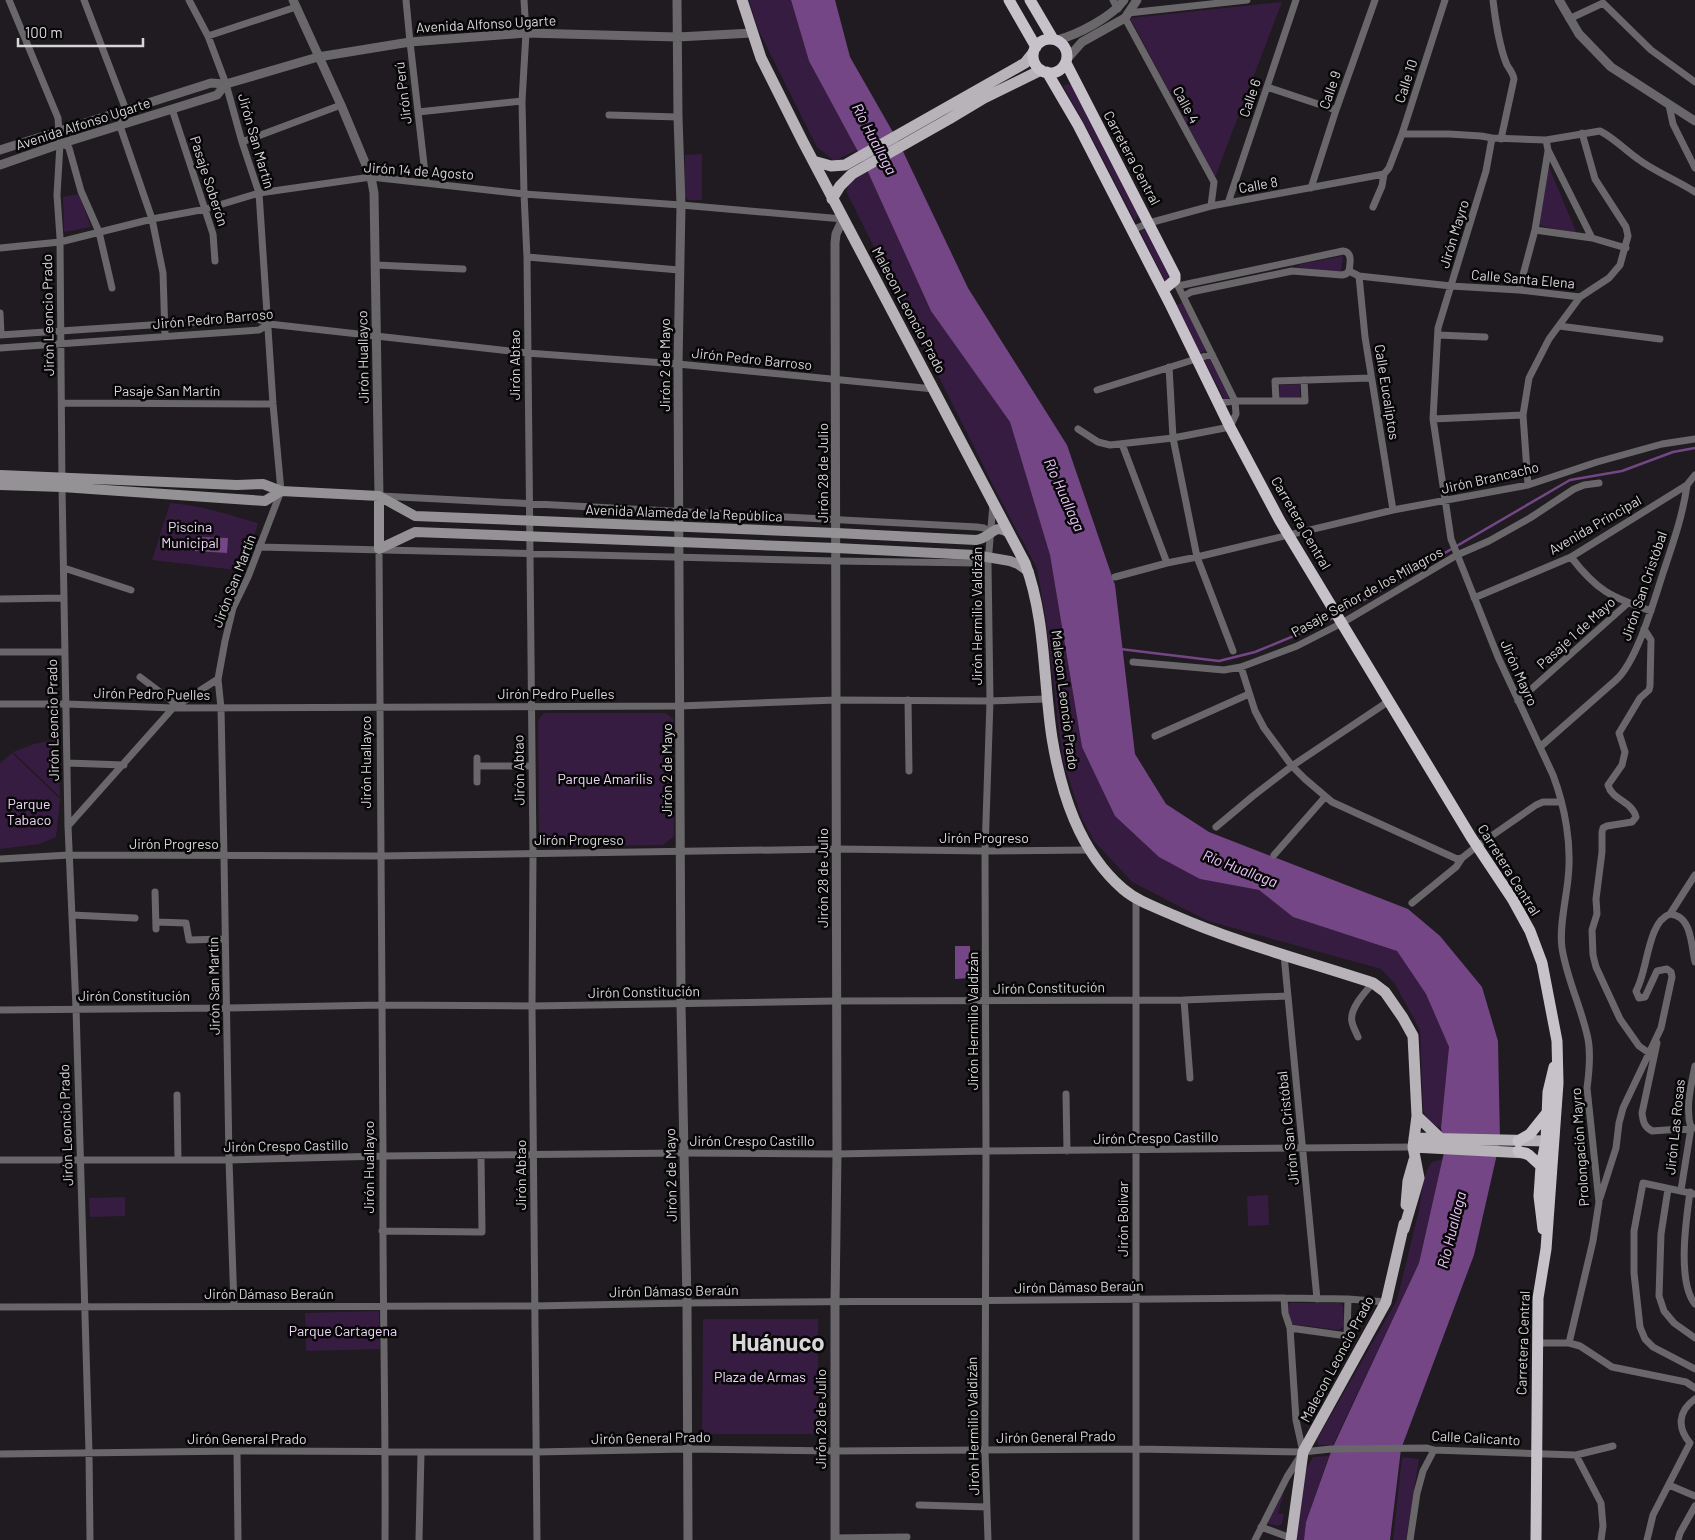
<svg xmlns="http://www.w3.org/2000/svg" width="1695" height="1540" font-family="Barlow,sans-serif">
  <rect width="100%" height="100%" fill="#1f1b20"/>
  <path fill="#361c40" d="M749 0H791L809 61 857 150 834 161 817 147 758 29Z
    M1282 2 1215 177 1130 18Z
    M1068 84 1072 85 1138 215 1135 221 1084 123 1063 86Z
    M702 154V200H688L684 194 685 155Z
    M1549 167 1577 234 1538 225Z
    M867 169 931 311 1010 422 1050 555 1082 747 1200 879 1259 890 1293 917 1397 951 1426 994 1449 1047 1441 1128C1431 1125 1427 1119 1423 1110L1420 1030 1395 984 1381 969 1208 921 1132 882 1094 841 1082 819 1063 761 1046 621 1037 568 998 495 846 191 852 179Z
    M79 194 91 227 64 232 63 197Z
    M1146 229 1170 273 1169 278 1165 281 1140 231Z
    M1343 256 1341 273 1295 267 1301 264Z
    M1183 302 1207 350 1200 353 1176 305Z
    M1211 357 1231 398 1224 399 1203 358Z
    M1300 384V399H1279L1280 385Z
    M170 503C200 505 229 515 258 523L244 571 152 560Z
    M544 713H666L673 719 674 836 663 845 545 847 539 841 538 720Z
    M58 739 60 797 13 752 34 744Z
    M12 753 60 799 56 837 40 844 0 849V763Z
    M1443 1159 1419 1263 1333 1445H1318L1317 1440 1320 1434 1397 1300 1419 1210 1424 1178 1429 1166 1432 1162Z
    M1268 1195 1269 1225 1248 1226 1247 1196Z
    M125 1197V1216L90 1217 89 1198Z
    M1290 1303H1340L1343 1306 1344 1326 1339 1330 1291 1324 1288 1321V1305Z
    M379 1311 380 1349 306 1351 305 1313Z
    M703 1319H818V1434H702Z
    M1329 1456 1306 1522 1304 1540H1290C1295 1511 1297 1482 1313 1457Z
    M1402 1457 1419 1459 1406 1540H1393Z
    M1288 1472 1287 1487 1285 1488 1278 1514H1284L1282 1524 1278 1526 1269 1524 1267 1522Z"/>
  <path fill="#744685" d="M791 0H835L850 57 898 141 968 288 1067 445 1115 585 1135 754 1166 804 1209 832 1408 909 1440 936 1482 987 1498 1041 1500 1141 1474 1255 1401 1449 1390 1540H1304L1306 1522 1332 1449 1419 1263 1445 1148 1441 1128 1449 1047 1426 994 1397 951 1293 917 1259 890 1200 879 1159 857 1115 816 1082 747 1050 555 1010 422 931 311 863 161 809 61Z
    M197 537 228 538 227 553 195 551 193 542 196 540Z
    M955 946H970L971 978 955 979Z"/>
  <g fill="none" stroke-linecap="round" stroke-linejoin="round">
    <path stroke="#744685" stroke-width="2.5" d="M1340 614 1570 480 1622 471 1673 452 1695 448
      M1120 649 1219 661 1255 652 1318 626 1335 617"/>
    <path stroke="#69676a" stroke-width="7" d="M9 0 58 118 60 144 57 195 60 238 62 487 68 826 76 1008 89 1452 90 1540
      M84 0 126 110 120 126 152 219 163 273 165 335
      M189 0 208 36 226 84 242 142 259 193 273 404 281 491 248 577 233 608 225 641 218 679 221 708 224 857 229 1160 234 1306
      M406 0 410 42 426 182
      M524 0 526 33 522 101 524 194 527 257 533 853 532 1006 537 1540
      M1113 0 1118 9
      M1493 0C1495 18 1500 49 1507 65 1510 70 1513 73 1514 79L1501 139
      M1128 13 1247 0
      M1125 18 1214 182 1211 206
      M1569 19 1603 3 1651 50 1695 82
      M208 36 296 7
      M1267 87 1336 110
      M1669 105 1673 124 1695 168
      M172 109 213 234 215 261
      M418 112 522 101
      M609 115 678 117
      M1402 134H1449L1481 136 1492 138 1546 140 1600 131C1614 138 1625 150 1638 159 1655 172 1677 180 1695 192
      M1492 138 1486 171 1438 328 1433 419 1451 539 1498 657 1553 775C1565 807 1572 845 1568 879 1566 900 1559 927 1562 948 1567 980 1582 1009 1588 1039 1591 1054 1589 1073 1587 1088L1599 1202 1593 1241 1569 1343
      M1546 140 1548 150 1592 238 1626 248
      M242 142 341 105
      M61 144 67 146 69 148 81 191 99 232 112 288
      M1311 188 1336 110 1375 0
      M1228 203 1296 0
      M1373 207 1382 186 1384 174
      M1132 230 1149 223 1211 206 1384 174 1389 168 1402 134 1445 0
      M1535 230 1592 238
      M0 248 60 242 152 219 206 209 259 193 371 177 524 194 681 205 843 219
      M527 257 679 270
      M376 265 463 269
      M1349 271 1359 276 1451 286 1519 290 1580 297 1609 278 1620 265 1628 236 1626 227 1595 179 1582 133
      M1359 276 1365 337 1393 510
      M1178 286 1343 251C1353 252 1350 264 1349 271
      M1519 290 1535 230 1548 151
      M1184 296 1191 292 1292 271 1342 275 1346 274 1349 271
      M0 313 1 335
      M1559 326 1660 339
      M0 335 256 318 269 324
      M1438 335 1485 337
      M0 348 259 330 269 324 527 353 678 364 934 389
      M1169 367 1173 438 1197 557 1233 651
      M1097 390 1212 354
      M1276 401 1275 381 1371 378
      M62 403 273 404
      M1218 403 1235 401H1305L1304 380
      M1433 419 1523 415
      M1078 429 1098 442 1110 445 1173 438 1230 427 1236 414 1235 401 1175 280
      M1122 444 1167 563 1197 557 1393 510 1528 485 1597 462 1662 444 1695 439
      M1528 485 1523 415 1529 378 1549 339 1580 297
      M381 496 977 527 984 528 991 533
      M259 547 836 561 978 563 989 557
      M379 549 383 1156C382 1284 386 1412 385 1540
      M1571 557C1597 591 1611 597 1651 611
      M64 568 131 590
      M1115 577 1167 563
      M1474 598 1571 557 1687 485 1695 475
      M0 599 64 598
      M1644 629 1651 640 1650 686 1649 690 1640 698 1619 733 1625 752 1622 765 1608 785C1612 800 1632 801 1636 817L1632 822 1607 826 1603 828 1602 832V852L1596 899 1597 914 1592 930 1593 955 1596 967 1620 1019 1639 1046 1649 1053
      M0 652H64
      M1133 662 1224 670 1241 667 1297 646 1342 623 1457 555 1489 541 1530 518 1574 489 1584 485 1599 483
      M1241 667 1255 711 1264 728 1292 766 1305 779 1332 802 1457 859 1462 858 1477 846 1536 805 1543 802H1560
      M140 677 177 705
      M908 700 909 771
      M1518 701 1628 603
      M0 704H66L173 708 680 706 836 700 990 701 1047 699
      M1155 736 1249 694
      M1540 747 1616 680C1637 661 1654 601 1663 573 1673 543 1683 515 1687 485
      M477 758V782
      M67 763 124 765
      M477 766H532
      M68 826 173 708 218 679
      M1216 827 1253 796 1292 766 1389 701
      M1274 855 1325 797
      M0 859 69 855 380 856 837 849 985 851 1089 850
      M155 892 156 929
      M1136 899V1540
      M1412 903 1456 867 1462 858
      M1670 914C1692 916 1691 945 1695 962
      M72 915 135 918
      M156 922 186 923 189 940 225 939
      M1284 955 1317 1299
      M1184 1000 1190 1078
      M0 1010 227 1008 381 1005 532 1006 836 1001 1184 1000 1288 996
      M1358 1037C1356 1032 1353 1027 1352 1022 1349 1009 1365 992 1373 983
      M1657 1043 1642 1113C1643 1121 1644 1127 1652 1131L1695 1128
      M1066 1094 1067 1151
      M177 1095 178 1160
      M0 1160H229L383 1156 684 1153 837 1154 986 1151 1413 1147
      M1668 1189 1661 1234 1659 1296 1664 1311 1674 1323 1695 1338
      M1681 1190 1691 1128C1685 1108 1691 1086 1695 1066
      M1690 1192C1686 1220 1677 1282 1695 1304
      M1695 1194 1643 1183 1634 1231V1273L1640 1327 1645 1339 1653 1347 1695 1369
      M1600 1198 1616 1148 1619 1123 1623 1108 1661 1028 1672 977 1671 972 1667 969 1657 971 1645 997 1639 998 1636 991C1648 971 1647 922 1670 914L1695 875
      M382 1231 482 1232 481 1156
      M0 1307 534 1306 687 1303 1284 1298 1348 1299 1386 1302
      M1290 1328 1347 1336 1348 1299
      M1537 1343H1569L1580 1346 1612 1367 1686 1382 1695 1388
      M237 1451 238 1540
      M0 1454 237 1451 536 1452 687 1449 835 1451 1136 1449 1303 1452 1331 1449 1427 1448 1434 1450 1576 1455 1613 1446
      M1576 1455 1601 1503 1603 1526 1601 1540
      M1669 1485 1695 1496
      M919 1505 987 1507
      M1261 1527 1291 1538
      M835 1538 907 1537
      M419 1540 421 1453
      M988 1540 985 1451 986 1151 985 851 990 701 988 563 993 504
      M1255 1540 1287 1477 1303 1452 1296 1420 1290 1328 1285 1313 1284 1298
      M1410 1540 1417 1493 1423 1471 1434 1450
      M1647 1540 1653 1515 1690 1443C1677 1428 1678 1411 1695 1399
      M1678 1540 1680 1533 1695 1506"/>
    <path stroke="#69676a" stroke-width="9" d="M293 0 341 105 371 177 374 193 379 496
      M677 0 678 117 681 205 678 364 681 1004 687 1303 688 1540
      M1559 0 1579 34 1611 67 1695 121
      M1057 40C1077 35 1112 17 1124 0
      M1067 59 1082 42 1125 18 1137 0
      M0 150 211 83 226 84 318 57 410 42 526 33 678 37 752 33
      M0 165 60 144 217 95 226 84
      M835 1540V1303L837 1154 835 243 836 234 843 219"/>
    <path stroke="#959296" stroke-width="10" d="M0 475 237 485 263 484 281 491 379 496 415 516 836 533 976 540C992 538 993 522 1009 533
      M0 485 62 487 265 501 281 491
      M379 496V549L415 532 836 548 975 555 1010 561 1018 564 1029 572"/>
    <path stroke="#b7b3b9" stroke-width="11" d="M742 0 761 58 802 140 1025 563C1046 619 1043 680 1052 738 1061 793 1079 851 1123 889 1137 901 1155 907 1173 915 1237 943 1306 961 1373 983L1385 992 1403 1018 1413 1036 1417 1116 1413 1147 1419 1178 1404 1229
      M813 161 831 166 845 165 1025 63 1033 53
      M832 199 840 186 852 174 949 119 984 98 1041 70
      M1417 1116 1440 1138
      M1414 1138 1546 1141 1551 1146
      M1413 1147 1526 1153
      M1406 1205 1408 1181 1414 1160
      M1291 1540 1303 1452 1386 1302 1404 1224"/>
    <path stroke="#c7c2c9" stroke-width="11" d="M1009 0 1036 47
      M1030 0 1053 39
      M1033 56a17 17 0 1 1 34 0a17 17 0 1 1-34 0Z
      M1066 63 1175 275V280L1163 290
      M1047 72 1078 125 1170 304 1230 427 1280 521 1471 837 1513 900 1530 931 1542 963 1557 1041 1558 1083 1546 1249 1538 1298 1536 1540
      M1518 1141 1530 1134 1546 1114
      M1518 1151 1529 1155 1541 1166
      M1543 1229 1539 1196 1541 1166 1546 1141 1548 1092 1554 1067"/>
  </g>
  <g text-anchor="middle" stroke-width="5" stroke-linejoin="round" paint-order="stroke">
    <g font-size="14" fill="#d8d5d9" stroke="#080708">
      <text transform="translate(486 24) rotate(-3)" y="5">Avenida Alfonso Ugarte</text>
      <text transform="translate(1406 81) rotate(-72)" y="5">Calle 10</text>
      <text transform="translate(1330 90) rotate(-71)" y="5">Calle 9</text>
      <text transform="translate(403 93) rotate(-97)" y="5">Jirón Perú</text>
      <text transform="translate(1250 98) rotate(-71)" y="5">Calle 6</text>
      <text transform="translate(1186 105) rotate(62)" y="5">Calle 4</text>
      <text transform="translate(83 124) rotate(-18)" y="5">Avenida Alfonso Ugarte</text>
      <text transform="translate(256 141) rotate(74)" y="5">Jirón San Martín</text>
      <text transform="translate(1132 158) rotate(62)" y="5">Carretera Central</text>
      <text transform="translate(419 171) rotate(4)" y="5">Jirón 14 de Agosto</text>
      <text transform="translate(209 181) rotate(72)" y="5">Pasaje Soberón</text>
      <text transform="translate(1258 185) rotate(-10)" y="5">Calle 8</text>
      <text transform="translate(1454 234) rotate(-73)" y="5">Jirón Mayro</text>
      <text transform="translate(1523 279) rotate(5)" y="5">Calle Santa Elena</text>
      <text transform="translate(909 310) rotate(62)" y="5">Malecon Leoncio Prado</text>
      <text transform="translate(48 315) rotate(-91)" y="5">Jirón Leoncio Prado</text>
      <text transform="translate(213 319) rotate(-5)" y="5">Jirón Pedro Barroso</text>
      <text transform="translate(363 357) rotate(-91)" y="5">Jirón Huallayco</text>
      <text transform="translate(752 359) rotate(6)" y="5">Jirón Pedro Barroso</text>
      <text transform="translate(515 365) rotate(-90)" y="5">Jirón Abtao</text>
      <text transform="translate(665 365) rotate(-90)" y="5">Jirón 2 de Mayo</text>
      <text x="167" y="396">Pasaje San Martín</text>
      <text transform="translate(1387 392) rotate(81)" y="5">Calle Eucaliptos</text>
      <text transform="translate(823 473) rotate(-90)" y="5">Jirón 28 de Julio</text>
      <text transform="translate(1490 478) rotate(-13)" y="5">Jirón Brancacho</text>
      <text transform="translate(684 513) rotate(2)" y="5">Avenida Alameda de la República</text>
      <text transform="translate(1301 523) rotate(60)" y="5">Carretera Central</text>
      <text transform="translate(1595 525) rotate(-30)" y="5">Avenida Principal</text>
      <text transform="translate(234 581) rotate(-69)" y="5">Jirón San Martín</text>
      <text transform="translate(1644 586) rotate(-71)" y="5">Jirón San Cristóbal</text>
      <text transform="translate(1367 592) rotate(-29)" y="5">Pasaje Señor de los Milagros</text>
      <text transform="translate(977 616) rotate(-90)" y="5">Jirón Hermilio Valdizán</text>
      <text transform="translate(1576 633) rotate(-42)" y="5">Pasaje 1 de Mayo</text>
      <text transform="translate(1519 673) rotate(66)" y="5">Jirón Mayro</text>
      <text transform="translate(152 694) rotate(1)" y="5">Jirón Pedro Puelles</text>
      <text x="556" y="699">Jirón Pedro Puelles</text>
      <text transform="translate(1065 700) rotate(83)" y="5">Malecon Leoncio Prado</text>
      <text transform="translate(53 720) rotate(-91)" y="5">Jirón Leoncio Prado</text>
      <text transform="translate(366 762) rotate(-90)" y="5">Jirón Huallayco</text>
      <text transform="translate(519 770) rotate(-91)" y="5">Jirón Abtao</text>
      <text transform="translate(667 770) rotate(-90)" y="5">Jirón 2 de Mayo</text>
      <text x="984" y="843">Jirón Progreso</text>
      <text x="579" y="845">Jirón Progreso</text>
      <text x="174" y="849">Jirón Progreso</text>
      <text transform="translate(1509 870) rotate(58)" y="5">Carretera Central</text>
      <text transform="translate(823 878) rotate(-90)" y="5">Jirón 28 de Julio</text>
      <text transform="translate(214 986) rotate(-91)" y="5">Jirón San Martín</text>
      <text transform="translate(1049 988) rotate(-1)" y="5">Jirón Constitución</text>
      <text transform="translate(644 992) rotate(-1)" y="5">Jirón Constitución</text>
      <text x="134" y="1001">Jirón Constitución</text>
      <text transform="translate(973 1021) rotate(-90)" y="5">Jirón Hermilio Valdizán</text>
      <text transform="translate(66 1125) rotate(-92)" y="5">Jirón Leoncio Prado</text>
      <text transform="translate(1675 1127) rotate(-84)" y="5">Jirón Las Rosas</text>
      <text transform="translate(1288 1128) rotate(-96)" y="5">Jirón San Cristóbal</text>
      <text transform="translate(1156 1138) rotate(-1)" y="5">Jirón Crespo Castillo</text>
      <text x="752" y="1146">Jirón Crespo Castillo</text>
      <text transform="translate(286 1146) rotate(-1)" y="5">Jirón Crespo Castillo</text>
      <text transform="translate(1580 1147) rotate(-94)" y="5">Prolongación Mayro</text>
      <text transform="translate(369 1167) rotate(-90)" y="5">Jirón Huallayco</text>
      <text transform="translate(521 1175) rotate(-90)" y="5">Jirón Abtao</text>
      <text transform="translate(671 1175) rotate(-91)" y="5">Jirón 2 de Mayo</text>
      <text transform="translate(1123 1219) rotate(-90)" y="5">Jirón Bolívar</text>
      <text transform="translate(1079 1287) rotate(-1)" y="5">Jirón Dámaso Beraún</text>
      <text transform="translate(674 1291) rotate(-1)" y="5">Jirón Dámaso Beraún</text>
      <text x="269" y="1299">Jirón Dámaso Beraún</text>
      <text transform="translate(1523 1343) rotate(-88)" y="5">Carretera Central</text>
      <text transform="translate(1337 1359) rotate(-62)" y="5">Malecon Leoncio Prado</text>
      <text transform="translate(821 1419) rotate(-90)" y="5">Jirón 28 de Julio</text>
      <text transform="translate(973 1426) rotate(-91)" y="5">Jirón Hermilio Valdizán</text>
      <text transform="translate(1056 1437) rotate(-1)" y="5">Jirón General Prado</text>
      <text transform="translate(651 1438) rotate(-1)" y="5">Jirón General Prado</text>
      <text transform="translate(1476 1438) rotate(3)" y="5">Calle Calicanto</text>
      <text x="247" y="1444">Jirón General Prado</text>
    </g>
    <g font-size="14" fill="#f0d6fa" stroke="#080708">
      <text x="190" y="532">Piscina<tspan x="190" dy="16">Municipal</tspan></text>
      <text x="605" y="784">Parque Amarilis</text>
      <text x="29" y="809">Parque<tspan x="29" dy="16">Tabaco</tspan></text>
      <text x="343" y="1336">Parque Cartagena</text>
      <text x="760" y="1382">Plaza de Armas</text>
    </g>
    <g font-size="15" font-style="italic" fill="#eec7fe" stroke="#080708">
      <text transform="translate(874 139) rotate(62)" y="5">Río Huallaga</text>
      <text transform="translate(1064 495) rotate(66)" y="5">Río Huallaga</text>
      <text transform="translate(1240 869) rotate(21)" y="5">Río Huallaga</text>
      <text transform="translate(1452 1230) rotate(-76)" y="5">Río Huallaga</text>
    </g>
    <g font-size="24" font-weight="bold" fill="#d8d5d9" stroke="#080708">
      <text x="778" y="1351">Huánuco</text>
    </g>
  </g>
  <path d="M18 38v8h125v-8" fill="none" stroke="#d8d5d9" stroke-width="2.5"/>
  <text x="25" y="38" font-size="15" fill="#d8d5d9" stroke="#080708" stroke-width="4" paint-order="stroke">100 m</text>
</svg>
